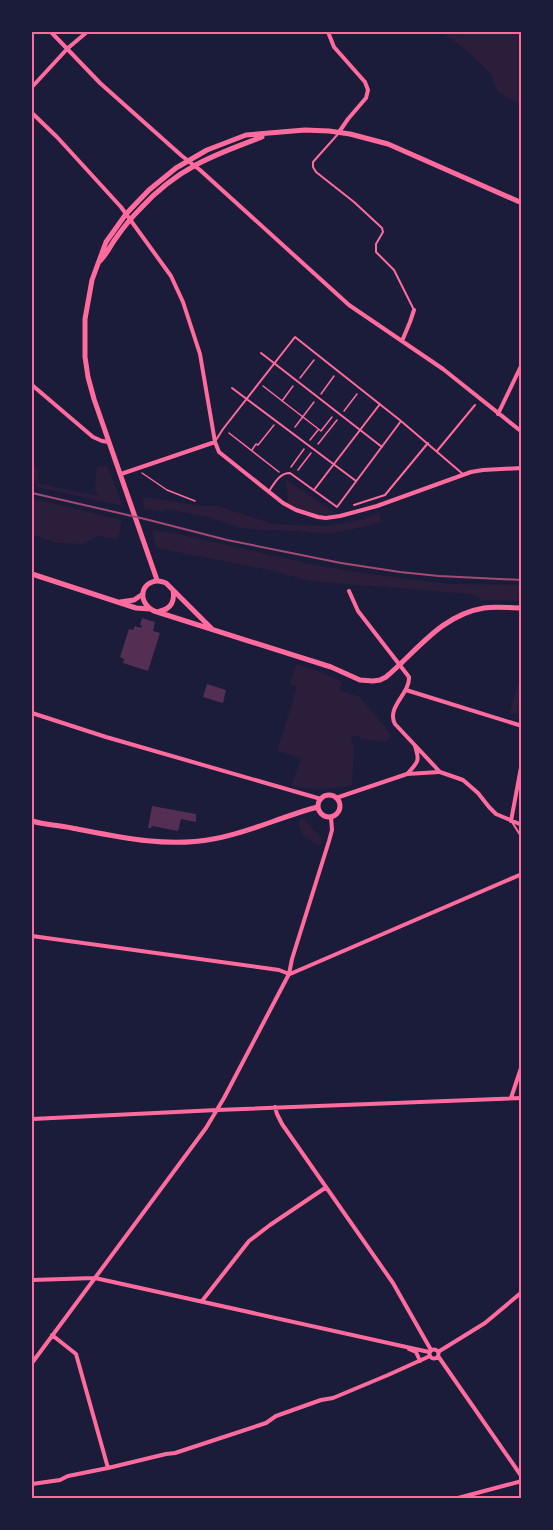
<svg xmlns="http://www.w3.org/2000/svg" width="553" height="1530" font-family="Raleway,sans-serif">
  <rect width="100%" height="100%" fill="#1b1b3a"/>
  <path fill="#2a1e3b" d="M442 32H521V105L498 92 490 73 466 50Z
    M32 461 39 471 37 483 98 496 95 489 97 467 107 465 123 506 37 487 36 483 32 482Z
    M286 480 337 514 323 516 305 515 287 505 288 498Z
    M143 497 200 506H218L273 524 326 526 364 519 379 512 382 521 364 527 327 534 296 531 266 530 241 528 207 517 167 509 162 512 144 509Z
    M32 498 122 520 118 539 97 536 84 544 56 543 33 535 32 526Z
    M152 530 173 533 310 564 353 572 450 584 521 585V601L495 600 480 601V599L470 594 309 581 274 571 156 548Z
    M296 664 324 673 342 682 340 688 341 691 360 697 392 736 385 742 361 739 357 735 352 737 351 742 354 745 352 785C332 790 311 790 291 786L301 758 277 751 297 687 290 684Z
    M521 673V713L509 714Z
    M303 818 322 838 321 846C307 840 298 835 299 819Z"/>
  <path fill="#542f53" d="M142 618 155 622 153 631 160 633 148 671 123 663 124 659 120 657 129 629 133 630 135 626 141 628 142 626 140 625Z
    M207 684 226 690 223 703 203 697Z
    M152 806 196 814V822L181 819 178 831 152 826 151 828H148Z"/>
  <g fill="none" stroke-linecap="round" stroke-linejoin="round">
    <path stroke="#ff6b9d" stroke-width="1.5" d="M300 378 314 360
      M263 386 321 431 332 417
      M321 394 334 376
      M282 401 293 386
      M344 411 357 394
      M295 427 314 402
      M229 433 279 472
      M310 440 318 430
      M318 444 337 420
      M252 450 256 444 258 445 274 425
      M291 467 304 449
      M298 470 311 453
      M142 473 167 490 195 501"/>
    <path stroke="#ff6b9d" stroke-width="2" d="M338 134 313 162V167L316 172 354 202 382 228 383 232 376 244V252L394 270 414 310
      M261 353 382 447
      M232 388 356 481
      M216 440 223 429 295 337 401 421 464 475
      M437 451 475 405
      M314 490 380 404
      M269 491C274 484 279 473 290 473L337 507 401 421
      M354 505 385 495 428 443
      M512 822 522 838"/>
    <path stroke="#ff6b9d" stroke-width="4" d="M51 32 100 83 182 156 200 170 349 305 443 369 522 432
      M328 32 334 47 365 82 368 90 366 98 348 119 339 132
      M32 87 68 48 87 32
      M32 113 57 137 121 207 171 276 183 302 200 354 215 442 219 452 283 503 296 510 318 517 326 518 340 516 377 506 471 472 483 470 522 468
      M402 341 410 322 414 310
      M32 385 93 437 102 441 109 442
      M498 414 522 364
      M121 474 215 442
      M349 591 358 611 409 677C410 694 386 707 395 724L440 772 463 780 478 793 489 807 496 814 522 825
      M406 690 522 726
      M32 713 106 737 321 799
      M408 773C418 762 420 761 415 746
      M336 798 407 774 439 772
      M511 821 522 762
      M32 936 279 970 289 974
      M290 974 522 874
      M511 1098 522 1065
      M275 1107 277 1114 282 1124 393 1283 431 1350
      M32 1119 217 1110 522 1098
      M32 1280 95 1278 429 1352
      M202 1301 249 1241 270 1225 325 1188
      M52 1335 76 1354 108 1468
      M409 1349 416 1352 420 1361
      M429.5 1354a4.5 4.5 0 1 1 9 0a4.5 4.5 0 1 1-9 0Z
      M438 1352 485 1323 522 1292
      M438 1356 522 1477
      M32 1363 206 1128 224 1098 289 974 292 959 329 841 332 830 331 817
      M32 1484 60 1480 68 1476 108 1468 166 1454 175 1453 266 1423 276 1416 321 1400 333 1398 388 1375 430 1356
      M458 1498 522 1481"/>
    <path stroke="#ff6b9d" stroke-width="5" d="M100 261C107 254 110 246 116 238 123 228 131 218 140 209 176 169 213 155 262 137
      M32 574 136 608 150 609
      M157 580 94 399 88 377 85 357V319L92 280 106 242 126 214 149 190 176 168 207 150 246 135 305 130 329 131 350 134 388 144 522 203
      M120 602 134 600 143 594
      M160 611C171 609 175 601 173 590
      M212 629 166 583C144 574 133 600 154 611L331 667 360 680 373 681 380 680 386 677C417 651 441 615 484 608 496 606 509 608 522 608
      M318 806a11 11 0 1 1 22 0a11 11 0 1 1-22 0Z
      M32 821C45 825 59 825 72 828 118 837 166 848 213 839 249 833 282 816 318 807"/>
    <path stroke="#a44b75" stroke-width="2" d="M32 493 145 519 227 540 341 563 400 572 439 576 522 580"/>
  </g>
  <rect width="553" height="1530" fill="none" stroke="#1b1b3a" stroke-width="66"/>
  <rect x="33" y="33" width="487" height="1464" fill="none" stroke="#ff6b9d" stroke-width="2"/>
</svg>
